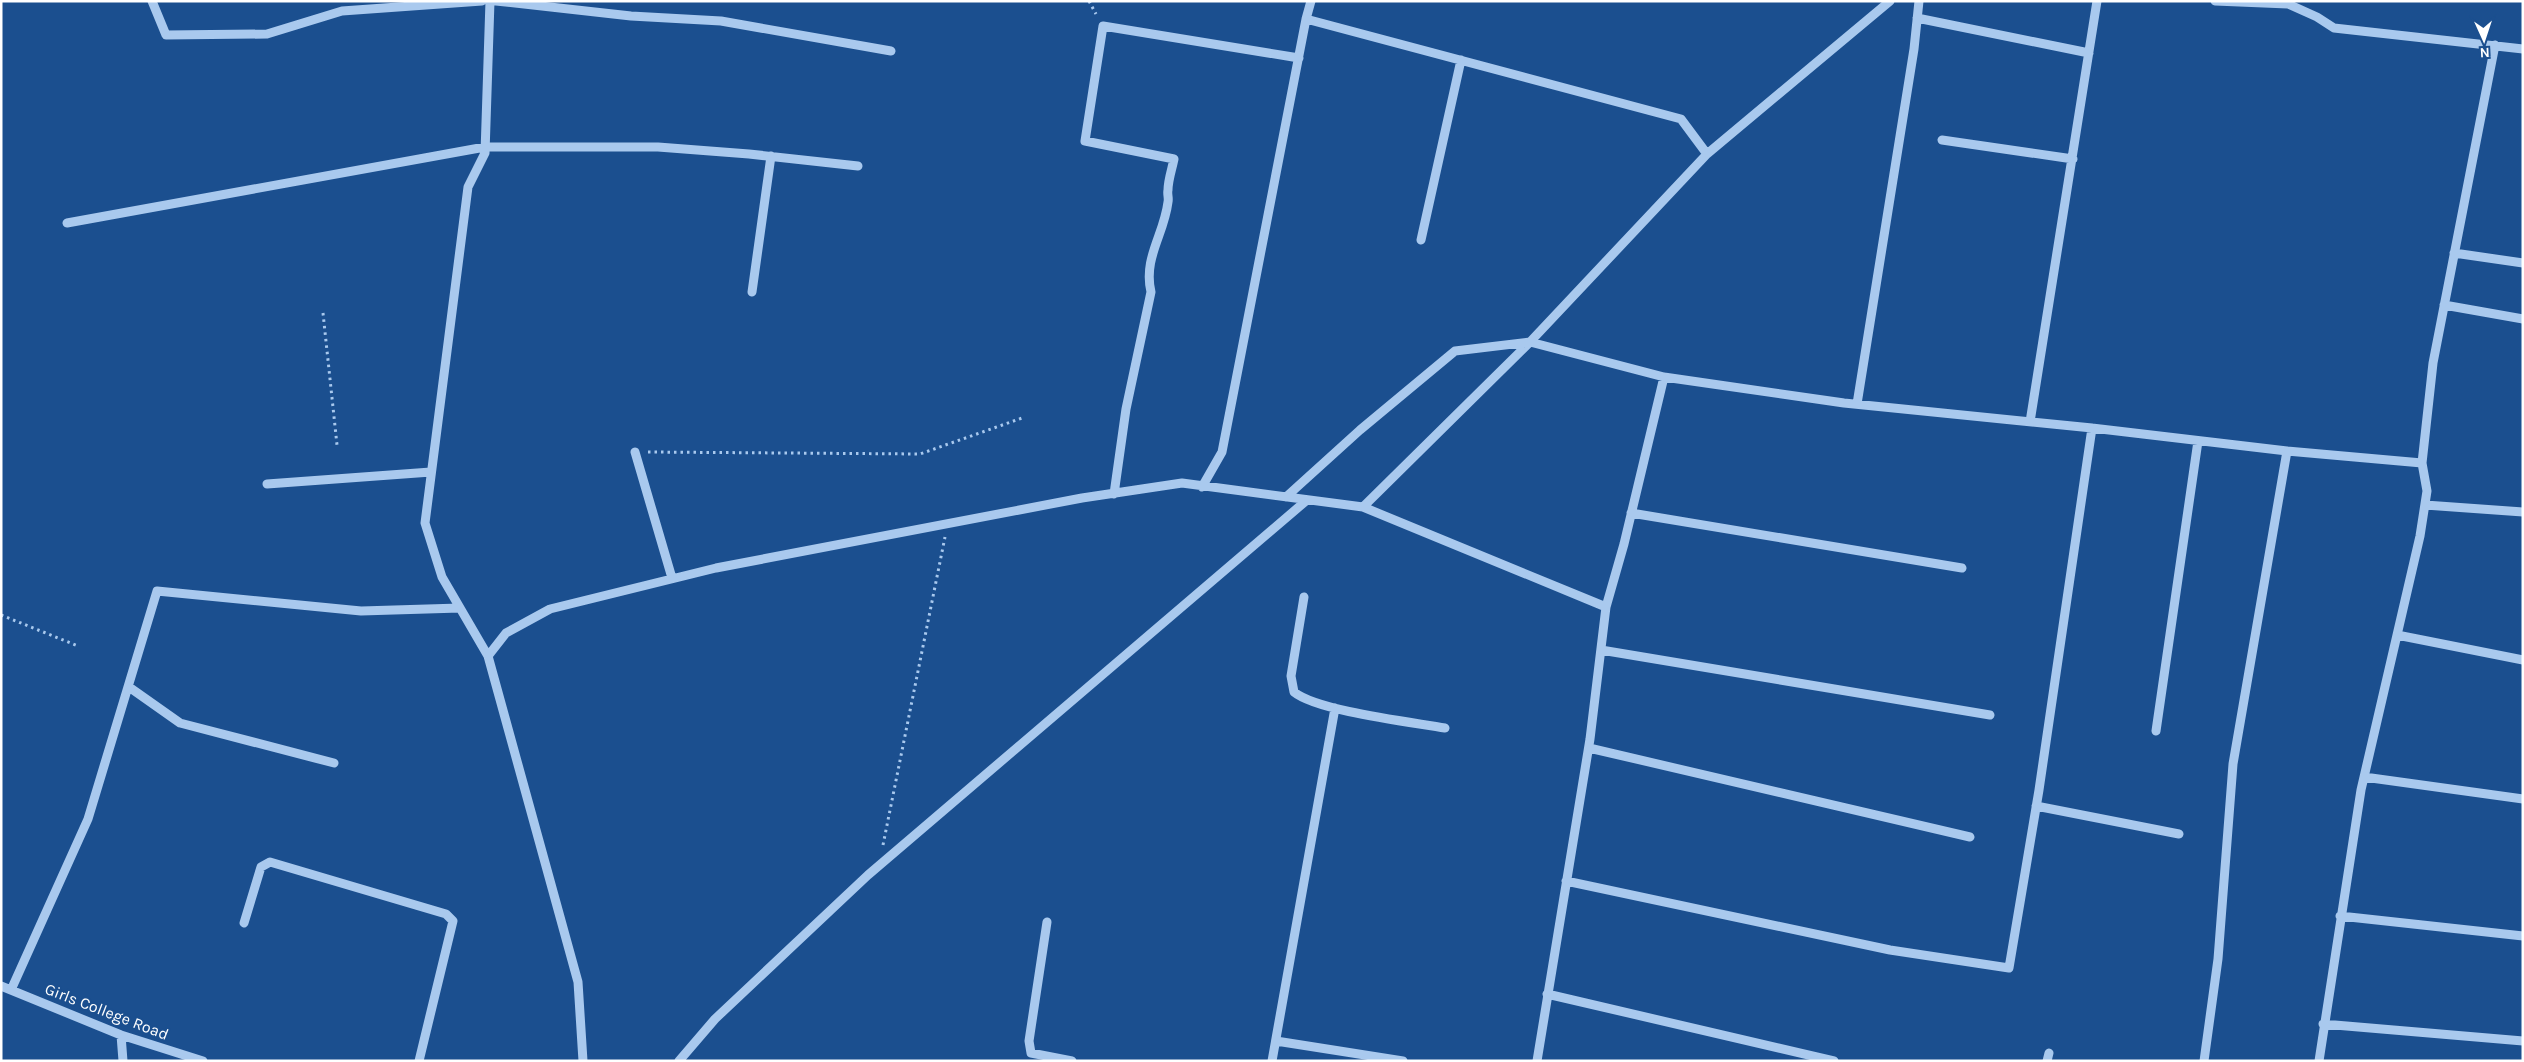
<svg xmlns="http://www.w3.org/2000/svg" width="2524" height="1062" font-family="Karla,sans-serif">
  <rect width="100%" height="100%" fill="#1b4f8f"/>
  <g fill="none" stroke-linecap="round" stroke-linejoin="round">
    <path stroke="#a9c9ee" stroke-width="3" stroke-dasharray="2.5 4" stroke-linecap="butt" d="M1089 1 1096 14
      M323 313 337 445
      M648 452 920 454 1025 417
      M1 615 78 646
      M883 845 945 537"/>
    <path stroke="#a9c9ee" stroke-width="9" d="M152 1 166 35 267 34 342 11 482 1
      M490 1 485 153 468 187 425 523 442 577 488 656 578 982 583 1061
      M496 1 631 16 721 21 891 51
      M2215 1 2288 4 2317 17 2334 28 2523 49
      M1917 18 2089 53
      M1306 19 1311 1
      M1942 140 2073 159
      M67 223 485 147H658L749 154 858 166
      M1421 240 1461 60
      M2454 253 2523 263
      M752 292 771 156
      M2444 305 2523 319
      M1857 404 1914 49 1919 1
      M2030 422 2097 1
      M635 452 672 578
      M267 484 431 472
      M1202 487 1222 452 1306 19 1681 119 1707 154
      M1114 494 1126 409 1151 292C1143 258 1164 235 1168 202 1169 198 1167 194 1168 190 1168 180 1172 169 1174 159L1085 141 1103 26 1299 58
      M1286 497 1360 430 1455 351 1530 342 1664 377 1844 403 2092 428 2287 451 2422 463
      M2425 505 2523 512
      M1363 507 1530 342 1707 154 1890 1
      M1631 513 1962 568
      M1304 597 1291 676 1294 692C1317 711 1411 722 1445 728
      M2397 635 2523 660
      M1601 650 1990 715
      M488 656 506 633 550 609 716 568 1082 498 1182 483 1363 507 1606 607
      M129 687 180 723 334 763
      M2156 731 2198 441
      M1589 748 1970 837
      M2364 777 2523 799
      M2036 806 2179 834
      M1566 881 1890 950 2009 968 2039 790 2092 428
      M2340 916 2523 936
      M1047 922 1029 1041 1031 1053 1072 1061
      M244 923 261 867 270 862 446 914 453 921 419 1061
      M1 986 121 1035 203 1061
      M11 990 88 819 157 591 361 611 460 608
      M1547 994 1834 1061
      M2323 1024 2523 1041
      M121 1035 123 1061
      M1276 1041 1403 1061
      M679 1061 715 1019 868 875 1307 500
      M1272 1061 1335 708
      M1537 1061 1590 739 1606 607 1624 544 1664 377
      M2047 1061 2049 1053
      M2204 1061 2218 959 2233 764 2287 451
      M2319 1061 2361 790 2420 536 2427 491 2422 463 2433 363 2495 45"/>
  </g>
  <g text-anchor="middle" stroke-width="4" stroke-linejoin="round" paint-order="stroke">
    <g font-size="16" fill="#fff" stroke="#1b4f8f">
      <text transform="translate(107 1011) rotate(21)" y="6">Girls College Road</text>
    </g>
  </g>
  <rect width="2524" height="1062" fill="none" stroke="#ffffff" stroke-width="5"/>
  <g transform="translate(2484 40) rotate(177)" stroke="#1b4f8f" stroke-width="4" paint-order="stroke">
  <path d="M0-4L9 19L0 12L-9 19Z" fill="#ffffff"/>
  <text y="-8" font-size="14" font-weight="bold" text-anchor="middle" fill="#ffffff">N</text>
  </g>
</svg>
